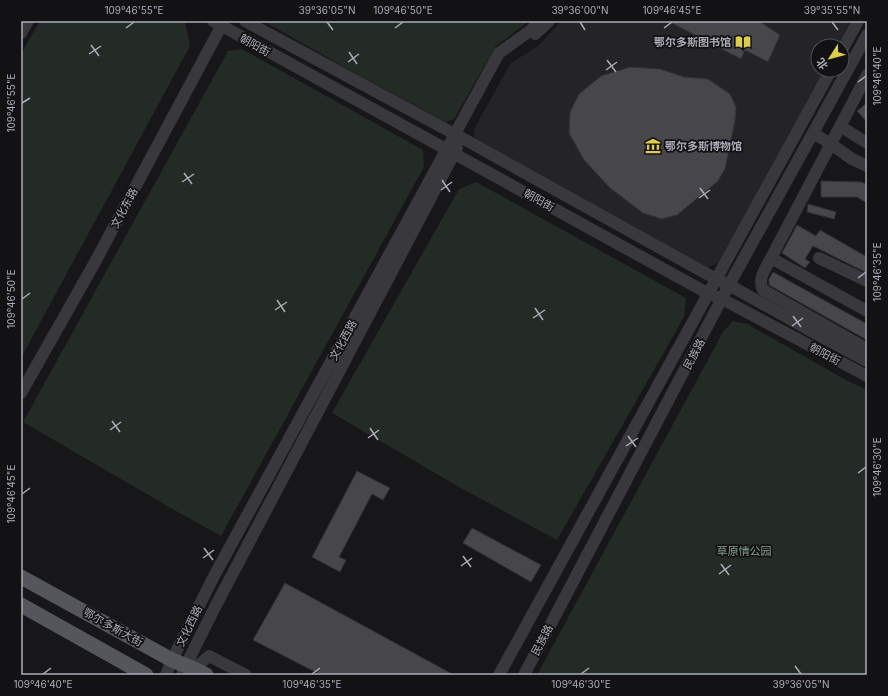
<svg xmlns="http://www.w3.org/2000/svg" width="888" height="696" font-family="Inter,'Noto Sans SC',sans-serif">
  <rect width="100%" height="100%" fill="#171719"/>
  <path fill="#242325" d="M561 21H850L837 46H818V70H824L719 262 714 265 704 268 475 140 474 134V129L511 63 538 46Z"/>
  <path fill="#242a26" d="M40 21H185L190 46 21 358V54Z
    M263 21H529L496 46 454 119 446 122 362 77Z
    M242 49 423 150 424 167 221 536 169 507 23 422 228 51Z
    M476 182 686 298 684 317 557 540 461 488 332 413 459 189Z
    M733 321 747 324 846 380 867 390V675H537L723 332Z"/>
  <path fill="#47474b" stroke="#323134" d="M668 21H759L780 35 768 62 745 50 741 59Z
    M630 67 660 69 684 77 708 79 730 94 736 107 735 121 725 169 718 181 677 215 662 219 643 213 610 188 584 160 569 133 570 112 579 94 601 76Z
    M867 103V122L857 111Z
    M821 181 862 182 867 185V203L857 197H821Z
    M808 204 836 212 834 219 807 212Z
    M797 225 816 236 820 230 867 257V273L813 246 805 259 810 262 805 268 782 253Z
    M773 272 867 324V340L769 285V279Z
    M357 471 390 488 383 500 372 494 339 557 346 560 340 572 312 557Z
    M472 528 541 565 531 582 463 543Z
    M285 583 454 675H321L253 640Z"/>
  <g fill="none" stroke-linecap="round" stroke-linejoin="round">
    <path stroke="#39383d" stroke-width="12" d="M213 21 709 294 722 299 867 376
      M245 21 462 138 716 279 729 285 820 336 867 361
      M21 33 28 21
      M535 34 549 21
      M842 50 858 21
      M840 126 867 143
      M813 133 831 144 852 159 867 166
      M771 258 867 75
      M819 258 867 281
      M867 311 771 258C766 268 757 279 763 290L867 349
      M21 393 94 264 224 21
      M194 669 209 656 246 675
      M166 675 172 660 213 578 499 53 531 30 539 21
      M182 675 186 665 214 609 457 148
      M499 675 831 70
      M524 675 729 285 867 35"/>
    <path stroke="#55555c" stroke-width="15" d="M21 577 172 660 194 669 206 675
      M21 605 146 675"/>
  </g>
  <path fill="none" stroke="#abacb7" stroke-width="1.5" d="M327 22 333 30M580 22 585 30M832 22 838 30M126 28 134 22M395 28 403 22M664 28 672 22M91 45 99 56M349 52 357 64M89 54 101 46M607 60 616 72M348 62 359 54M606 70 617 62M858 82 866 76M22 103 30 98M184 173 192 184M442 180 450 192M182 182 194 174M700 188 708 199M441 190 452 182M699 198 710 190M858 278 866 272M22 299 30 293M277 300 285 312M535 308 543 320M275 310 287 302M793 316 801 327M533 318 545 310M792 326 803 318M112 421 120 432M370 428 378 440M110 430 121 422M628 436 636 447M368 438 379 430M626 446 638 438M858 473 866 467M22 494 30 488M204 548 213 560M463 556 471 567M203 558 214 550M721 564 729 575M461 566 472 558M719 574 731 565M795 666 801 674M43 674 51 668M312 674 320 668M581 674 589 668"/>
  <defs>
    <symbol id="library-bare" viewBox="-9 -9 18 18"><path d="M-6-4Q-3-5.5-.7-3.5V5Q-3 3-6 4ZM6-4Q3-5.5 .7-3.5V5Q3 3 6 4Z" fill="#ddcd4b" stroke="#121214" stroke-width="2.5" paint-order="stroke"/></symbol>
    <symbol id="museum-bare" viewBox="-9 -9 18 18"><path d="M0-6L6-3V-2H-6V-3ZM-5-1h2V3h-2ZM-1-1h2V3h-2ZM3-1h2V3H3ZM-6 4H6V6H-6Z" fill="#ddcd4b" stroke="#121214" stroke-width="2.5" paint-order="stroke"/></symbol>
  </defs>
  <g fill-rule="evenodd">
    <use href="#library-bare" x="732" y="31" width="22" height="22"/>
    <use href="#museum-bare" x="642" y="135" width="22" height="22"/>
  </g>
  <g text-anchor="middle" stroke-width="3.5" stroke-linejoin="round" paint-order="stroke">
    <g font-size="11" font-weight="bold" fill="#abacb7" stroke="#121214" text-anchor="end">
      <text x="731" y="46">鄂尔多斯图书馆</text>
      <text x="665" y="150" text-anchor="start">鄂尔多斯博物馆</text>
    </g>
    <g font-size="11" fill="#abacb7" stroke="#121214">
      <text transform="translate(255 45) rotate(29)" y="4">朝阳街</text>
      <text transform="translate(539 200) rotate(29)" y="4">朝阳街</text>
      <text transform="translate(124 208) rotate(-62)" y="4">文化东路</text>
      <text transform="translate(343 340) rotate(-61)" y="4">文化西路</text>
      <text transform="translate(694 354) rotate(-62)" y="4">民族路</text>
      <text transform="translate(825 354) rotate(28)" y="4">朝阳街</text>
      <text transform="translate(189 626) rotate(-64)" y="4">文化西路</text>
      <text transform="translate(113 627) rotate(29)" y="4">鄂尔多斯大街</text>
      <text transform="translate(542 640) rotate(-62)" y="4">民族路</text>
    </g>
    <g font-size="11" fill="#84a08c" stroke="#121214">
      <text x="744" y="555">草原情公园</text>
    </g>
  </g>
  <rect width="888" height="696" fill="none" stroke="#121214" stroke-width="44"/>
  <g transform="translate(830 58) rotate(234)"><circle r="19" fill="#121214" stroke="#4f5055"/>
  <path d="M0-3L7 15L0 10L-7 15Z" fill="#ddcd4b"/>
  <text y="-6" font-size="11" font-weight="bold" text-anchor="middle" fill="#abacb7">北</text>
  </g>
  <rect x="22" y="22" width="844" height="652" fill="none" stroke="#abacb7" stroke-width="1.5"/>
  <g font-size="10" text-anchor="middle" fill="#abacb7">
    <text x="134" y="14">109°46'55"E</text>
    <text x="327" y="14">39°36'05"N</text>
    <text x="403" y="14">109°46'50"E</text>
    <text x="580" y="14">39°36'00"N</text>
    <text x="672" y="14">109°46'45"E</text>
    <text x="832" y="14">39°35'55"N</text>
    <text transform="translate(877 76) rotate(-90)" y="4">109°46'40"E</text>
    <text transform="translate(11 103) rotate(-90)" y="4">109°46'55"E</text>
    <text transform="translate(877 272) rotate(-90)" y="4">109°46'35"E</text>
    <text transform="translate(11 299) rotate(-90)" y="4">109°46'50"E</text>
    <text transform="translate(877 467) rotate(-90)" y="4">109°46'30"E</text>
    <text transform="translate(11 494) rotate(-90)" y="4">109°46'45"E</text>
    <text x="43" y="688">109°46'40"E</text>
    <text x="312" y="688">109°46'35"E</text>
    <text x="581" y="688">109°46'30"E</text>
    <text x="801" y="688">39°36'05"N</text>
  </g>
</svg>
